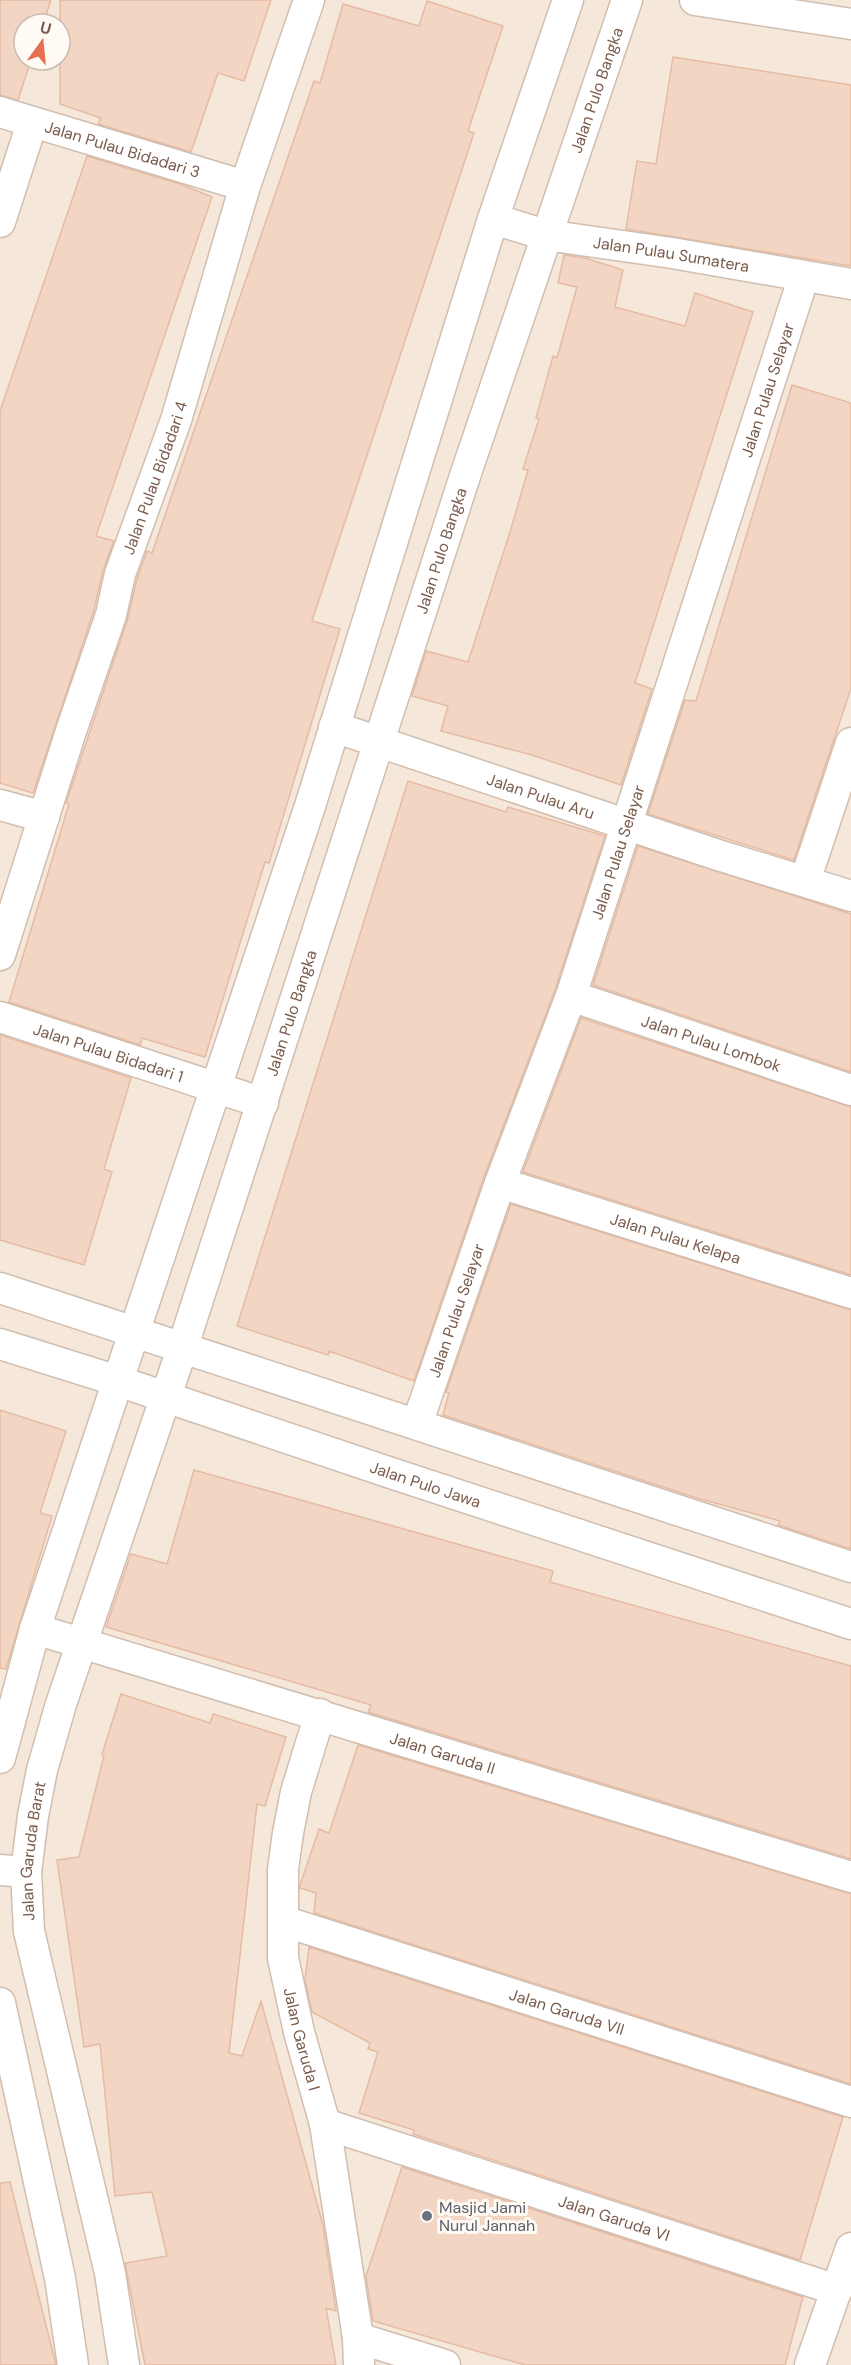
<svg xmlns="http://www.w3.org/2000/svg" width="851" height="2365" font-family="'DM Sans',sans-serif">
  <rect width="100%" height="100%" fill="#fdf6ec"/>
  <path fill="#f5e8da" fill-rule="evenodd" d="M0 0H851V2365H0ZM24 24H60V60H24Z"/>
  <path fill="#f3d5c3" stroke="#e6bba3" stroke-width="1.5" d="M0 0H51L43 24H24V60H31L18 100 0 95Z
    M60 0H271L244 81 218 73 191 152 98 124 101 118 60 104Z
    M427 1 503 26 468 131 474 133 312 621 340 629 269 863 265 862 205 1057 142 1038 140 1045 9 1002 69 804 66 803 127 621 137 579 147 551 152 553 314 81 320 83 343 4 419 26Z
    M673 57 851 85V266L626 229 637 161 656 164Z
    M87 156 180 184 212 197 96 536 114 541 103 570 94 610 33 793 0 783V411Z
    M564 255 585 258 623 270 615 307 685 326 695 293 753 312 635 683 652 689 621 785 532 755 441 731 448 706 412 696 426 651 468 662 510 532 528 470 523 469 539 419 536 418 553 356 557 358 577 287 558 283Z
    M792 385 851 403V688L794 860 648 814 685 700 696 701Z
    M408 781 506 812 508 807 605 836 555 990 484 1177 414 1381 329 1351 328 1355 237 1326Z
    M638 846 851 914V1072L593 985Z
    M581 1018 851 1107V1275L523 1172Z
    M0 1035 131 1078 104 1169 112 1172 84 1265 0 1240Z
    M511 1204 851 1310V1549L778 1525 780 1521 697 1498 443 1415 449 1393 446 1392Z
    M0 1410 66 1431 40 1513 52 1516 6 1669 0 1668Z
    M194 1470 553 1571 550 1582 851 1666V1859L368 1712 371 1705 106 1627 131 1554 167 1564Z
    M121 1694 210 1723 213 1714 286 1737 265 1806 257 1804 229 2053 242 2056 261 2001 323 2225 336 2311 326 2308 336 2365H145L125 2263 167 2256 152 2192 115 2196 100 2044 84 2047 57 1860 79 1857 104 1755 102 1754Z
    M358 1745 851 1894V2084L314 1913 316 1893 300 1888V1885L319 1829 329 1833Z
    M309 1947 843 2117 800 2260 413 2134 414 2130 359 2113 378 2052 368 2049 370 2043 312 2012 305 1980Z
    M402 2167 803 2297 785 2365H525L373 2321 366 2276Z
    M10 2182 50 2341 56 2365H0V2183Z"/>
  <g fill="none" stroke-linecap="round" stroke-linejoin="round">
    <defs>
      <g id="minor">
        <path d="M695 0 851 24"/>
        <path id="s1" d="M0 112 245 186"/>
        <path id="s2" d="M493 219 546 235 672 253 851 284"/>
        <path d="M0 222 32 123"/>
        <path id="s3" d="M334 727 718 855 851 896"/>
        <path d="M0 805 44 817"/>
        <path d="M805 881 851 743"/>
        <path id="s4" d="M0 955 71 731 111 615 120 574 176 420 245 186 309 0"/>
        <path id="s5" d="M571 996 851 1090"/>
        <path id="s6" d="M0 1017 263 1103"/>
        <path id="s7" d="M500 1183 851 1293"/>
        <path d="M0 1288 851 1567"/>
        <path id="s8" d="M0 1344 118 1381 391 1473 851 1624"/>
        <path id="s9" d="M417 1424 500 1183 571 996 804 276"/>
        <path id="s10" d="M35 1629 851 1877"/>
        <path id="s11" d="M320 1714 296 1792 288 1833 283 1869V1958L299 2032 325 2124 358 2338 359 2365"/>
        <path d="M0 1758 35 1629 310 806 493 219 568 0"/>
        <path d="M0 1870 26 1872"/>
        <path id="s12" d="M283 1921 851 2102"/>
        <path d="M0 2003 60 2278 73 2365"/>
        <path id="s13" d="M325 2124 837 2290"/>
        <path d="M358 2338 445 2365"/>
        <path id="s14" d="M124 2365 110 2273 29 1931 26 1872 33 1816 42 1770 61 1704 182 1349 465 476 627 0"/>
        <path d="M810 2365 851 2248"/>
      </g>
    </defs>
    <use href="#minor" stroke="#d1beb0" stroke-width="33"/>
    <use href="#minor" stroke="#fff" stroke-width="30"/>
  </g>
  <circle fill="#6b7280" stroke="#fffaf3" stroke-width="2" cx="427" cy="2216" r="6"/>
  <g text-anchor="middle" stroke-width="6" stroke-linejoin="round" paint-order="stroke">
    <g font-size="16" fill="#7a5c4d" stroke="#fffaf3">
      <text dy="6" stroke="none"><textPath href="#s14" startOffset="2376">Jalan Pulo Bangka</textPath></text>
      <text dy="6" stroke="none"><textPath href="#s1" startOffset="128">Jalan Pulau Bidadari 3</textPath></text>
      <text dy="6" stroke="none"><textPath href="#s2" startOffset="182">Jalan Pulau Sumatera</textPath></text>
      <text dy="6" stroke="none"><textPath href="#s9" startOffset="1092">Jalan Pulau Selayar</textPath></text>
      <text dy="6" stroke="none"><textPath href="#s4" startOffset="502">Jalan Pulau Bidadari 4</textPath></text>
      <text dy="6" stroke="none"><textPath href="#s14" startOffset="1890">Jalan Pulo Bangka</textPath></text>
      <text dy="6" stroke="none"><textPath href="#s3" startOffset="218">Jalan Pulau Aru</textPath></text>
      <text dy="6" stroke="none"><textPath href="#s9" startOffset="606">Jalan Pulau Selayar</textPath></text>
      <text dy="6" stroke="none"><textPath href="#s14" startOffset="1404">Jalan Pulo Bangka</textPath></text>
      <text dy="6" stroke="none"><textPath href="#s5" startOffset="148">Jalan Pulau Lombok</textPath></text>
      <text dy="6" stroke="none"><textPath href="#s6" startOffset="114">Jalan Pulau Bidadari 1</textPath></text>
      <text dy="6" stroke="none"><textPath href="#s7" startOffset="184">Jalan Pulau Kelapa</textPath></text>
      <text dy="6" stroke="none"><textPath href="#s9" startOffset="120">Jalan Pulau Selayar</textPath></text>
      <text dy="6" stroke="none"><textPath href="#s8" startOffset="448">Jalan Pulo Jawa</textPath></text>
      <text dy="6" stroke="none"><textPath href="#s10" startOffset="426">Jalan Garuda II</textPath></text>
      <text dy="6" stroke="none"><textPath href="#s14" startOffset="525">Jalan Garuda Barat</textPath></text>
      <text dy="6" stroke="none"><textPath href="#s12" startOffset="298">Jalan Garuda VII</textPath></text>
      <text dy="6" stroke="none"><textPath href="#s11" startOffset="332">Jalan Garuda I</textPath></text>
      <text dy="6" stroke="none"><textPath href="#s13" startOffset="304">Jalan Garuda VI</textPath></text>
    </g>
    <g font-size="16" fill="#5b616d" stroke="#fffaf3" text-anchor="start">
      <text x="439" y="2213">Masjid Jami<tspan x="439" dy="18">Nurul Jannah</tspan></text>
    </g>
  </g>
  <g transform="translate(42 42) rotate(15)"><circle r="28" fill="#fffaf3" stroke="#cabbb1" stroke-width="1.5"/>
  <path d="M0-4.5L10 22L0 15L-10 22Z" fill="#e76f51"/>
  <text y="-9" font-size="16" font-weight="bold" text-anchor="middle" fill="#7a5c4d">U</text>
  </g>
</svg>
